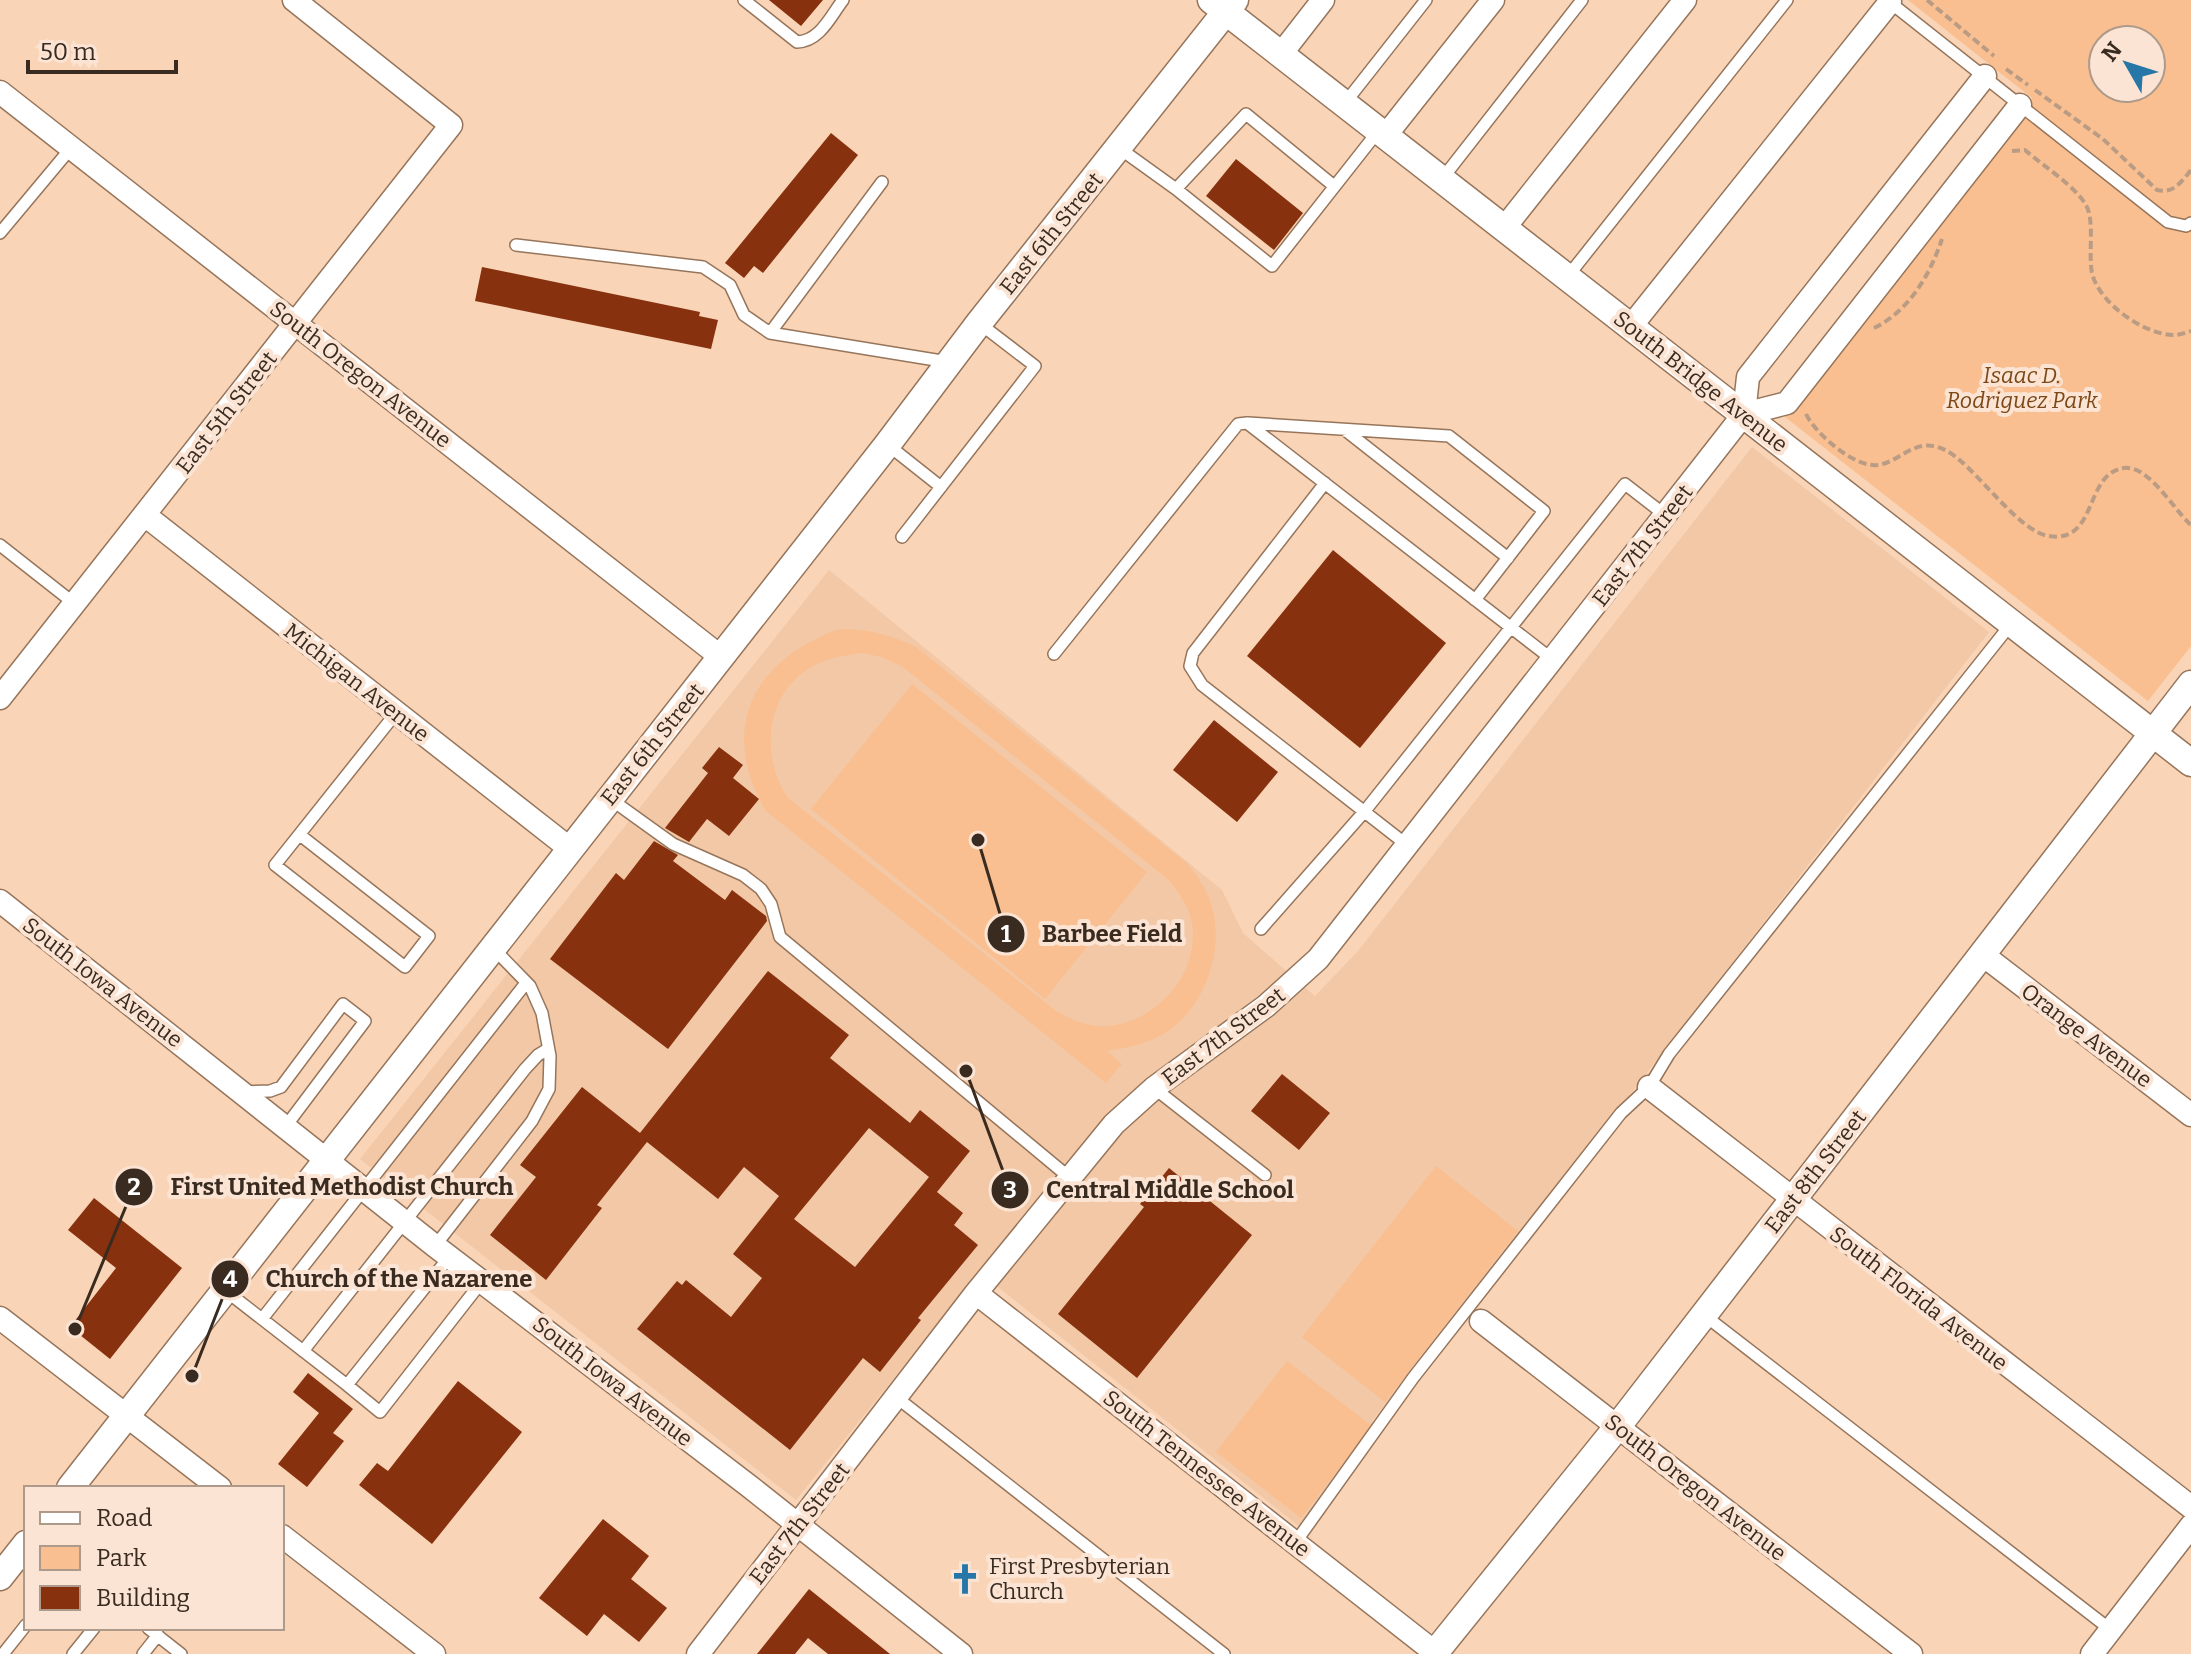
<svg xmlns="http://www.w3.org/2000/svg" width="2191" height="1654" font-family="Bitter,serif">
  <rect width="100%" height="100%" fill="#f9d4b7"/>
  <path fill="#f2c8a6" d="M1752 447 1989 632 1590 1146 1372 1421 1377 1426 1300 1527 979 1272 796 1500 360 1159 829 570 1222 890 1243 933 1315 996 1358 951Z"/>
  <path fill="#f9bf90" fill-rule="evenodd" d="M1908 0H2191V646L2148 701 1785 417 2032 98ZM2103 40H2151V88H2103Z
    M840 629C869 629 891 635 916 647L1188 864C1198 877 1208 891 1212 907 1225 953 1203 1013 1160 1036 1143 1045 1126 1048 1107 1051L1122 1064 1106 1083 766 811C717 728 754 659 840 629ZM862 653 882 657 903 667 1170 881C1178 893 1188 905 1191 919 1204 973 1151 1030 1097 1026 1083 1025 1069 1018 1056 1011L788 798C758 753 766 687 819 663 833 657 847 655 862 653Z
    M912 684 1147 872 1045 999 811 809Z
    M1436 1166 1518 1231 1385 1402 1302 1337Z
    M1287 1361 1372 1426 1301 1518 1216 1452Z"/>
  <path fill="#87310e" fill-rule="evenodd" d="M769 0H823L801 26Z
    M831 133 858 155 763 273 754 266 744 278 725 263Z
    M1236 159 1303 213 1274 250 1206 196Z
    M482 267 700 312 699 316 718 320 711 349 475 301Z
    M1333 550 1446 643 1360 748 1247 656Z
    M1214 720 1278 772 1237 822 1173 770Z
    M719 747 743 765 733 778 759 799 729 836 707 819 689 842 665 828 708 773 702 768Z
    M654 841 678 855 673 861 725 900 732 890 766 916 767 921 668 1049 550 959 616 873 624 880Z
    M768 971 849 1035 830 1058 910 1123 920 1110 970 1151 937 1192 963 1213 954 1225 978 1245 918 1318 921 1320 880 1372 863 1358 790 1450 637 1329 677 1281 682 1285 686 1280 731 1317 762 1278 733 1254 779 1196 744 1167 718 1199 647 1142 597 1205 602 1208 546 1280 490 1235 536 1177 520 1165 582 1087 640 1133ZM869 1128 929 1177 855 1267 794 1219Z
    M1282 1074 1330 1113 1299 1150 1251 1111Z
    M1169 1168 1252 1235 1137 1378 1058 1314 1144 1207 1140 1204Z
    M94 1198 182 1268 110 1359 70 1327 116 1268 68 1230Z
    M308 1373 353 1409 333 1433 344 1441 307 1487 278 1464 319 1413 293 1392Z
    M458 1381 522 1432 432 1544 359 1485 377 1463 388 1471Z
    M603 1519 649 1556 631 1579 667 1608 639 1642 604 1614 587 1636 539 1598Z
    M809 1589 890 1654H828L808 1638 795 1654H757Z"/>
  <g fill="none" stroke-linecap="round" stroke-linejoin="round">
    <defs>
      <path id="service" d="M744 0 797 42C820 41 830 17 843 0
        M1887 0 2168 222 2186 226 2191 223
        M1345 103 1426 0
        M1119 148 1176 189 1272 266 1379 130
        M1442 179 1582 0
        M1176 189 1246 114 1334 186
        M0 233 71 148
        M516 245 703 267 730 285 744 315 770 333 948 362
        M1568 276 1787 0
        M770 333 882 182
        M1248 423 1449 436 1544 511 1475 600
        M1345 430 1508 558
        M888 445 941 487
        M1325 483 1193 653 1190 666 1202 685 1407 845
        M902 537 1035 366 979 323
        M0 545 75 604
        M1054 654 1238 424 1247 423 1553 660
        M609 798 673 844 743 875 761 889 771 904 780 937 1070 1178
        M300 835 429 936 405 967 275 865 396 713
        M1261 929 1364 812 1625 484 1665 515
        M1154 1088 1265 1175
        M244 1092 270 1091 281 1087 343 1004 365 1021 286 1126
        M435 1246 532 1121 549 1089 550 1056 542 1013 530 986 492 947
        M226 1291 347 1385 450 1256
        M1704 1315 2111 1630
        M262 1319 526 983
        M303 1351 525 1069 538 1055 548 1049
        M347 1385 380 1412 483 1280
        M896 1397 1224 1654
        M1295 1543 1413 1378 1621 1113 1649 1087 1669 1054 2011 624
        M148 1628 181 1654
        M3 1654 26 1625
        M73 1654 94 1628
        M143 1654 158 1635"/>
      <path id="minor" d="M1281 54 1323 0
        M0 92 721 657
        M1386 135 1493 0
        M1505 227 1685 0
        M1632 325 1890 2
        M1744 414 1787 403 2020 105
        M146 516 569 848
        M0 698 451 125 294 0
        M0 901 435 1246 749 1486 961 1654
        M1983 955 2191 1115
        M1649 1087 2191 1507
        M976 1293 1437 1654
        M0 1318 220 1488
        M1481 1321 1911 1654
        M282 1536 434 1654
        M698 1654 976 1293 1114 1124 1154 1088 1266 1006 1318 959 1744 414 1748 377 1985 76
        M2092 1654 2191 1526"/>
      <path id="tertiary" d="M1211 0 2191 763
        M70 1488 887 445 979 323 1235 0
        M0 1577 26 1544
        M1434 1654 1618 1426 2191 684"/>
    </defs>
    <use href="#service" stroke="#96755b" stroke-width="14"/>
    <use href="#minor" stroke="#96755b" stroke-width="25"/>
    <use href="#tertiary" stroke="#96755b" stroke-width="29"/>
    <path stroke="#ba9c85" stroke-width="4" stroke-dasharray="8 4" stroke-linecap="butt" d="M1927 0 1994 56
      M2006 69 2028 85
      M2035 90 2103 139 2157 190C2174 194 2181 182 2191 170
      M2012 151 2025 150C2042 165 2075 186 2086 205 2095 221 2088 254 2092 273 2099 303 2143 334 2173 335 2179 335 2185 333 2191 331
      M1874 328C1909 311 1930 275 1942 239
      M1806 414C1815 433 1854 468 1878 465 1901 462 1916 434 1947 451 1976 467 2018 532 2049 536 2098 544 2084 473 2124 468 2149 465 2173 509 2191 525"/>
    <use href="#service" stroke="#fff" stroke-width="11"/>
    <use href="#minor" stroke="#fff" stroke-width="22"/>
    <use href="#tertiary" stroke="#fff" stroke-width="26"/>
  </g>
  <defs>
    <symbol id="church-bare" viewBox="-9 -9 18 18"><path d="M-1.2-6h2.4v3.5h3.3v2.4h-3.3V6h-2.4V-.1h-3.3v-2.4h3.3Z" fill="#2677a8" stroke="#fbe4d3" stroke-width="2.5" paint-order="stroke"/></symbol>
  </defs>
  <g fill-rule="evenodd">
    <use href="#church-bare" x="943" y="1557" width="44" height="44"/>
  </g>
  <g text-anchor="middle" stroke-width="8" stroke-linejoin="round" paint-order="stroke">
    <g font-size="22" fill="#392b20" stroke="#fbe4d3">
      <text transform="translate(1051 233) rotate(-51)" y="8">East 6th Street</text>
      <text transform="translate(361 374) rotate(38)" y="8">South Oregon Avenue</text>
      <text transform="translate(1701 381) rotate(38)" y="8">South Bridge Avenue</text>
      <text transform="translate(226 412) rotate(-52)" y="8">East 5th Street</text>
      <text transform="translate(1642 545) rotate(-52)" y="8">East 7th Street</text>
      <text transform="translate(357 682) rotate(38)" y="8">Michigan Avenue</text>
      <text transform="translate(652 744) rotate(-51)" y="8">East 6th Street</text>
      <text transform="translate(103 982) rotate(38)" y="8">South Iowa Avenue</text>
      <text transform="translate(2087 1035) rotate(37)" y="8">Orange Avenue</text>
      <text transform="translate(1223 1036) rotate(-37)" y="8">East 7th Street</text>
      <text transform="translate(1815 1171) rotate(-52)" y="8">East 8th Street</text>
      <text transform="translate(1919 1298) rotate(38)" y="8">South Florida Avenue</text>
      <text transform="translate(613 1381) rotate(38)" y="8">South Iowa Avenue</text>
      <text transform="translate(1207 1473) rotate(38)" y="8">South Tennessee Avenue</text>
      <text transform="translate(1696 1487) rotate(38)" y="8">South Oregon Avenue</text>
      <text transform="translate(799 1523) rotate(-52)" y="8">East 7th Street</text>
    </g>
    <g font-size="22" font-style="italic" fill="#7c4817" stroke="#fbe4d3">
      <text x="2022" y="383">Isaac D.<tspan x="2022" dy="25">Rodriguez Park</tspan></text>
    </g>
    <g font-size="22" fill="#392b20" stroke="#fbe4d3" text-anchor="start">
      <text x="989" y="1574">First Presbyterian<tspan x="989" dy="25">Church</tspan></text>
    </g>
  </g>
  <path fill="none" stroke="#392b20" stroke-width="3" d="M978 840L1006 934M75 1329L134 1187M966 1071L1010 1190M192 1376L230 1279"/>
  <g fill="#392b20" stroke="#fbe4d3" stroke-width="3">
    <circle cx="978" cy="840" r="8"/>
    <circle cx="75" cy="1329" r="8"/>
    <circle cx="966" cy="1071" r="8"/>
    <circle cx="192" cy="1376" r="8"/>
    <circle cx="1006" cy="934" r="20"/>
    <circle cx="134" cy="1187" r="20"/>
    <circle cx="1010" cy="1190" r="20"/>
    <circle cx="230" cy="1279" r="20"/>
  </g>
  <g font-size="24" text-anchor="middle" font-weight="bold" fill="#fff">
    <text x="1006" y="942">1</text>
    <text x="134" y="1195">2</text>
    <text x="1010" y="1198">3</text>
    <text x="230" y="1287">4</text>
  </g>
  <g font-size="24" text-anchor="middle" font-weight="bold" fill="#392b20" stroke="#fbe4d3" stroke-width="8" stroke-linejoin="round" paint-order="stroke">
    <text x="1112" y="942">Barbee Field</text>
    <text x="342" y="1195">First United Methodist Church</text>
    <text x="1170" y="1198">Central Middle School</text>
    <text x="399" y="1287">Church of the Nazarene</text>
  </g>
  <rect x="24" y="1486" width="260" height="144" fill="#fbe4d3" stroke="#ad9a8b" stroke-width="2"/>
  <rect x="40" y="1512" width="40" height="12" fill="#ffffff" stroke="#ad9a8b" stroke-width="2"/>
  <text x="96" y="1526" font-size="24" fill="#392b20">Road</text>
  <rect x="40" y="1546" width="40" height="24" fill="#f9bf90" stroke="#ad9a8b" stroke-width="2"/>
  <text x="96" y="1566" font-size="24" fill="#392b20">Park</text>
  <rect x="40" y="1586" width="40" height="24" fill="#87310e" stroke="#ad9a8b" stroke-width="2"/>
  <text x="96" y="1606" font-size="24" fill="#392b20">Building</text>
  <g transform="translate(2127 64) rotate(309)"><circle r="38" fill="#fbe4d3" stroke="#ad9a8b" stroke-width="2"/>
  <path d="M0-6L14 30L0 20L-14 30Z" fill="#2677a8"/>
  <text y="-12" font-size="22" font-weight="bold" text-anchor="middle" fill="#392b20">N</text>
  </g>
  <path d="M28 60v12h148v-12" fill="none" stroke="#392b20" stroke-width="4"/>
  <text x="40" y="60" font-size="24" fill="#392b20" stroke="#fbe4d3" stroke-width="6" paint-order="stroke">50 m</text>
</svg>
